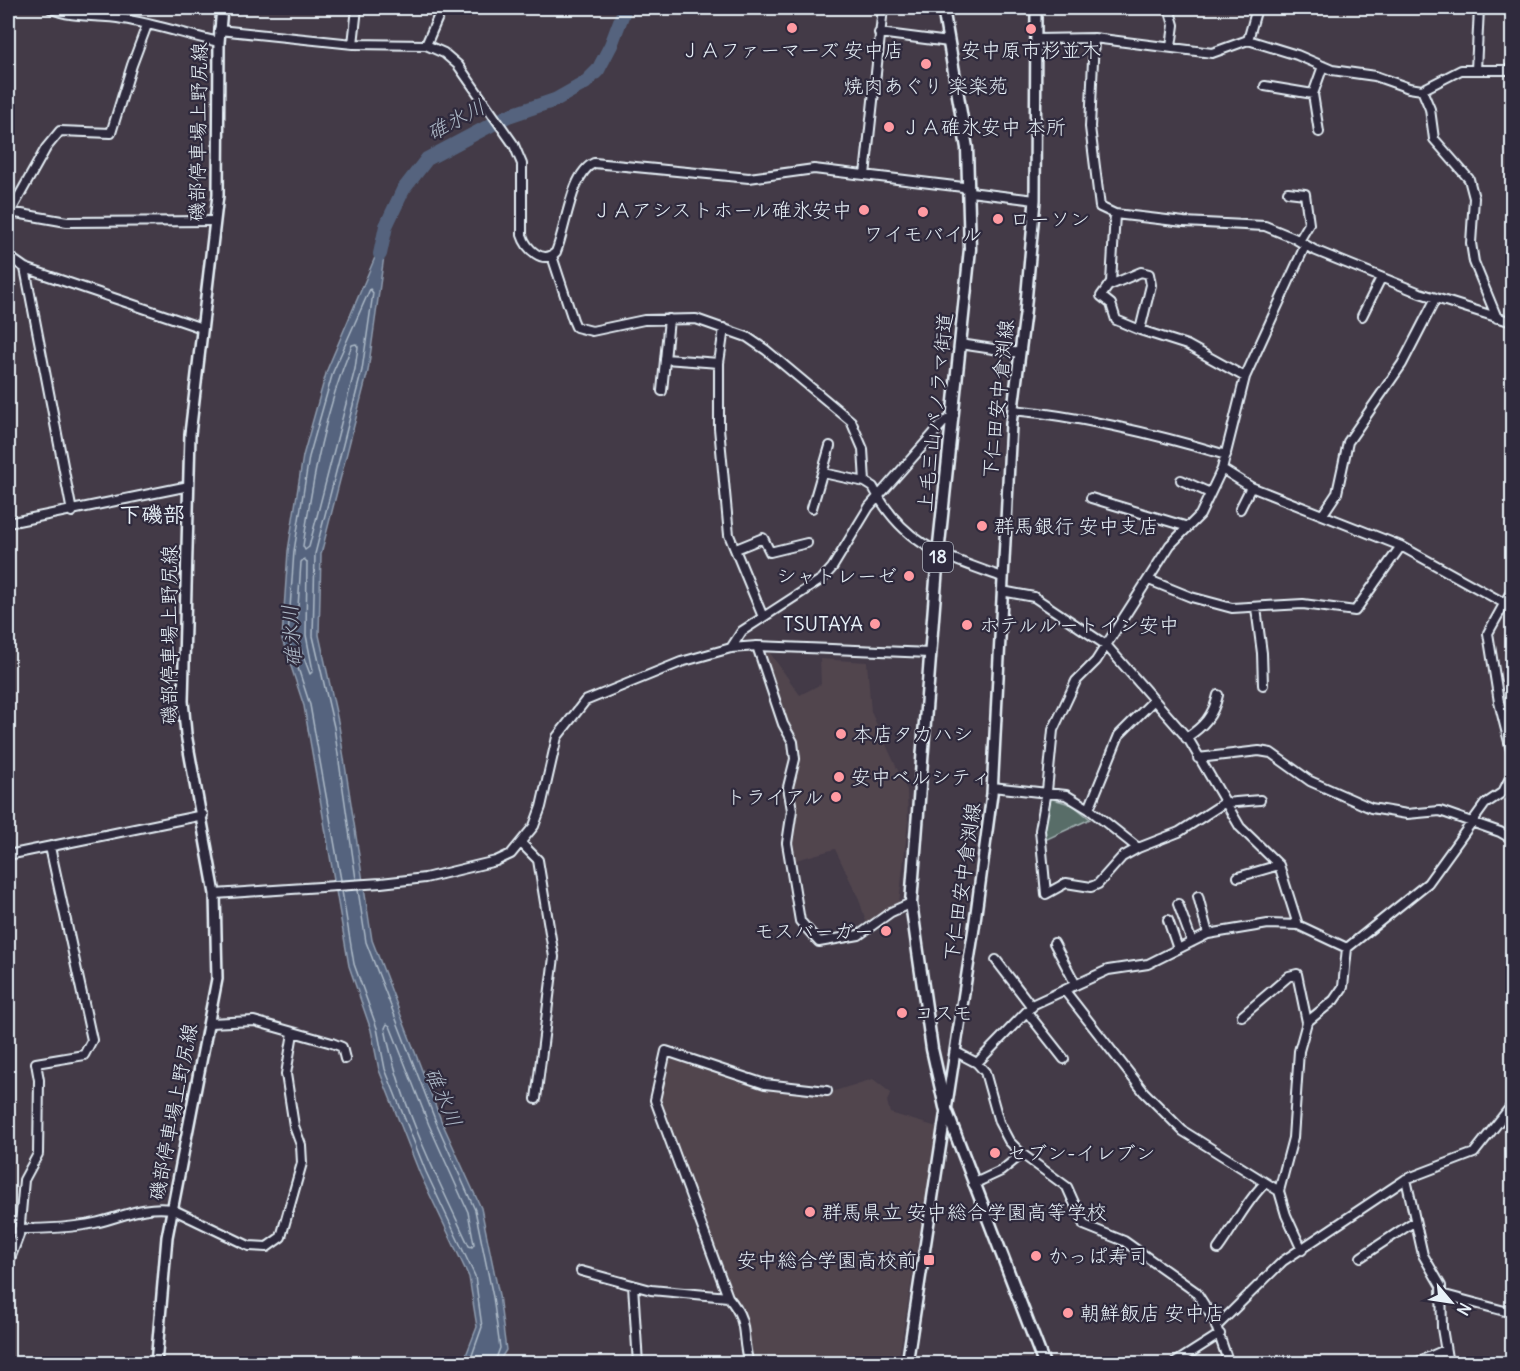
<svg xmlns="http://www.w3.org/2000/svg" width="1520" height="1371" font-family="Delius,'Klee One',sans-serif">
  <rect width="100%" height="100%" fill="#433a47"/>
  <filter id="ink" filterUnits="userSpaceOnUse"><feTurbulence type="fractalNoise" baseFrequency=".0167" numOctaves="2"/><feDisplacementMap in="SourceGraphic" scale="12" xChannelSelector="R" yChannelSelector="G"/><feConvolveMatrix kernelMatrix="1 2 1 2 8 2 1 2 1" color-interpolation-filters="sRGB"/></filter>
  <g filter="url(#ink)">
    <path fill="#51454e" d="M770 653 800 695 821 684 820 659 867 662 871 712 907 790 908 822 899 903 867 925 859 899 835 849 796 860 793 858 790 787 796 759 761 655Z
      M670 1055 768 1087 828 1093 873 1079 891 1093 887 1101 890 1113 937 1127 898 1363H752L744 1313 729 1294 659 1107 658 1094 666 1057Z"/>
    <path fill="#586d67" stroke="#a0afb0" stroke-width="1.5" d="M1050 798 1073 805 1090 819 1043 841 1041 829Z"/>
    <path fill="#54647e" stroke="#8f9caf" stroke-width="1.5" d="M388 227 368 371 321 554 319 635 339 726 372 940 441 1120 481 1208 499 1295 506 1350 498 1363H463L477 1327 469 1277 420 1174 379 1070 371 1030 349 966 304 706 282 639 288 551 303 456 327 370Z"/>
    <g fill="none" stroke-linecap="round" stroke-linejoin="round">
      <path stroke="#adb9c7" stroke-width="1.5" d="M356 344 358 347 355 369 309 547 305 550 303 546C313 477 325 410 352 345Z
        M304 559 307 562 306 635 313 671 310 674 296 637 301 562Z
        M341 880 310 705 288 637 294 551 309 457 333 372 370 289 373 293 362 370 315 554 313 636 334 727 356 879
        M358 890 366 942 436 1122 475 1210 493 1297 500 1348 494 1364
        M342 891 354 964 377 1028 385 1069 426 1172 475 1276 482 1327 469 1364
        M387 1024 390 1026 429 1125 468 1212 474 1244 472 1247 469 1246C436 1176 400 1104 385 1028Z"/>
      <path stroke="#54647e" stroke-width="14" d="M380 254 386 226 403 190 427 159 508 116 555 100 585 83 598 70 611 45 625 8"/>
      <defs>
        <path id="minor" d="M50 8C74 19 98 14 123 19 155 24 187 35 219 42
          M1169 8 1174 25 1171 47
          M219 30 353 44 426 45 444 53 458 65 514 145 522 164V235C526 248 543 266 556 252 566 228 571 173 594 163L749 178 814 169 963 187 970 192 1035 200
          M879 33 949 42
          M1094 38 1090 127 1100 207 1115 214 1184 222 1265 226 1294 238 1314 250 1420 293 1512 322
          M1037 39 1094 38 1212 53 1248 40 1297 55 1332 70 1375 76 1409 88 1422 90 1461 70H1512
          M1248 40 1257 8
          M353 44 357 8
          M426 45 442 8
          M1476 70 1479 8
          M1265 86 1313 94
          M1422 90 1430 109 1434 139 1469 179 1474 198 1471 243 1474 262 1497 318
          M1319 132 1313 94 1323 66
          M865 175 883 8
          M1288 192 1305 194 1309 224 1299 241
          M10 212 67 222 215 221
          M8 216 46 148 60 131 111 133 132 65 147 25
          M8 256 25 268 202 328
          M552 256 573 320 576 327 592 331 644 320 696 319 747 337 766 350 851 421 863 449 865 482 873 487C904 546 944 556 1002 577
          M25 268 72 512
          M1108 286 1141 272 1149 274 1151 285 1140 330 1116 320 1111 304 1101 296 1111 282 1115 214
          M1362 316 1381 278
          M724 328 719 363V428L729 535 763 617
          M1140 330 1187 345 1245 377
          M960 344 1020 353
          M665 359 719 363
          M662 391 669 319
          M1013 410C1086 417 1156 434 1226 455
          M1222 469 1251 487 1401 546 1504 603
          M823 473 865 482
          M1181 480 1210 493
          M1091 498 1188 527
          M812 508 830 446
          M1240 509 1251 487
          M1323 514 1337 493 1348 442 1402 364 1436 298
          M8 523 189 486
          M736 549 763 538 770 552 807 543
          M1149 580 1191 597 1232 608 1303 604 1355 611 1401 546
          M1512 590 1488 633 1499 702 1512 754
          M1002 591 1034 597 1106 645 1189 740 1240 827 1279 865 1298 925
          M1256 608 1262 653 1263 685
          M757 646 783 724 793 742 795 759 788 787 792 810 787 843 800 921 819 942 859 935 891 912 911 903
          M731 648 742 631 822 579 832 568 869 507 943 423 954 415
          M1186 738C1204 726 1213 716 1218 695
          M1198 758 1259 751 1271 753 1310 781 1371 808 1407 814 1440 811 1500 832 1512 839
          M992 787 1066 795 1089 809 1138 848
          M1260 800 1224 803 1179 832 1138 848 1122 857 1098 884 1091 887 1066 883 1046 894 1040 830 1047 791 1053 730 1076 681 1096 661 1170 545 1200 515 1222 469 1245 377 1305 246
          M1089 809 1119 735 1154 700
          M522 844 538 860 554 957 536 1099
          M8 855 203 815
          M1238 877 1279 865
          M215 894 381 883 425 878 496 861 511 854 534 826 541 807 557 737 585 701 681 662 731 648 757 646 930 653
          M1198 896 1208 934
          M1178 904 1192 942
          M1168 920 1178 949
          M1054 943 1076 985
          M996 960 1032 1007
          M1065 991 1144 1092 1183 1131 1279 1191
          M1027 1012 1064 1059
          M1242 1016 1289 976 1297 974 1307 1022
          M209 1023 254 1021 332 1043 342 1047 345 1059
          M956 1052 977 1063 985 1072 999 1122 1009 1141 1022 1154 1067 1187 1084 1225 1124 1241 1196 1292 1214 1320 1229 1364
          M977 1063 1034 1004 1108 970 1148 964 1208 934 1268 924 1298 925 1347 948
          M1406 1179 1423 1255 1441 1286 1442 1328 1448 1364
          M973 1184 1001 1171 1022 1154
          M19 1229C44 1229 71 1228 95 1223 123 1217 142 1205 172 1209L249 1246 267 1247 281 1237 302 1163 301 1145 294 1126 286 1074 293 1033
          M1218 1249C1234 1227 1245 1203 1264 1184
          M1302 1250 1286 1215 1279 1191 1293 1138 1299 1051 1307 1022 1334 1000 1343 987 1347 948 1428 883 1485 804 1503 792 1512 774
          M1361 1257 1415 1221
          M8 1264 19 1235 24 1180 38 1154 39 1080 36 1063 84 1055 92 1040 50 847
          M581 1271 651 1290 728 1297
          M633 1285 638 1364
          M1441 1294 1512 1313
          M1216 1327 1283 1261 1406 1179 1474 1153 1512 1105
          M749 1364C740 1334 750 1323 728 1297L655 1100 666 1051 765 1084 827 1091
          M1173 1364 1220 1334
          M1413 1364 1445 1350"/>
        <path id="major" d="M156 1364 167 1237 217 979 215 894 186 734 183 701 190 434 218 195 219 42 222 8
          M907 1364 974 928 992 794 1011 424 1025 314 1035 200 1036 8"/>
        <path id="highway" d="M943 8 967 148 970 249 938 554 911 903 932 1049 945 1107 1044 1364"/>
      </defs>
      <use href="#minor" stroke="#e8f1f8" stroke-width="12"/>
      <use href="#major" stroke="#e8f1f8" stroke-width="14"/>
      <use href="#highway" stroke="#e8f1f8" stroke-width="15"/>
      <use href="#minor" stroke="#2f2a3d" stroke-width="8"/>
      <use href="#major" stroke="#2f2a3d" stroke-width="9"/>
      <use href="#highway" stroke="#2f2a3d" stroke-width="10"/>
    </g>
  </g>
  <g fill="#ff9aa2" stroke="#2f2a3d" stroke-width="2">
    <circle cx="792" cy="28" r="6"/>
    <circle cx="1031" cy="29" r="6"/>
    <circle cx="926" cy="64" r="6"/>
    <circle cx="889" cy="127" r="6"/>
    <circle cx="864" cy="210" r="6"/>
    <circle cx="923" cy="212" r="6"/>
    <circle cx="998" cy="219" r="6"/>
    <circle cx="982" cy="526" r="6"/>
    <circle cx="909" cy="576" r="6"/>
    <circle cx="875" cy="624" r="6"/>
    <circle cx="967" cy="625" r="6"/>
    <circle cx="841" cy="734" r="6"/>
    <circle cx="839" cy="777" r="6"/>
    <circle cx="836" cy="797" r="6"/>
    <circle cx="886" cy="931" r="6"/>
    <circle cx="902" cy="1013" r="6"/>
    <circle cx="995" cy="1153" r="6"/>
    <circle cx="810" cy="1212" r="6"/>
    <circle cx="1036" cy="1256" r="6"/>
    <rect x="923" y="1254" width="12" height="12" rx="3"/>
    <circle cx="1068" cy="1313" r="6"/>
  </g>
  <g text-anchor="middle" stroke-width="4.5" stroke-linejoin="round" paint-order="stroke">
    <rect fill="#2f2a3d" stroke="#b0b5c0" stroke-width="1.5" x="923" y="542" width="30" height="30" rx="4.5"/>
    <g font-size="18" font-weight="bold" fill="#e8f1f8">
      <text x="938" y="563">18</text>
    </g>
    <g font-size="20" fill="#e8f1f8" stroke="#2f2a3d" text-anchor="start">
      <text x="792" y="57" text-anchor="middle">ＪＡファーマーズ 安中店</text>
      <text x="1031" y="57" text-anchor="middle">安中原市杉並木</text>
      <text x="926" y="93" text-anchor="middle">焼肉あぐり 楽楽苑</text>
      <text x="901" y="134">ＪＡ碓氷安中 本所</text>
      <text x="852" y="217" text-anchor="end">ＪＡアシストホール碓氷安中</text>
      <text x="1010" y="226">ローソン</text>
      <text x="923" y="241" text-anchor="middle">ワイモバイル</text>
      <text x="994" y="533">群馬銀行 安中支店</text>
      <text x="897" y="583" text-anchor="end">シャトレーゼ</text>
      <text x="863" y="631" text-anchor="end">TSUTAYA</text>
      <text x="979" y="632">ホテルルートイン安中</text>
      <text x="853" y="741">本店タカハシ</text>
      <text x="851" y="784">安中ベルシティ</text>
      <text x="824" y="804" text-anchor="end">トライアル</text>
      <text x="874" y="938" text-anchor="end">モスバーガー</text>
      <text x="914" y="1020">コスモ</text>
      <text x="1007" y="1160">セブン-イレブン</text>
      <text x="822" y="1219">群馬県立 安中総合学園高等学校</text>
      <text x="1048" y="1263">かっぱ寿司</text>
      <text x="917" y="1267" text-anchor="end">安中総合学園高校前</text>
      <text x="1080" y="1320">朝鮮飯店 安中店</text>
    </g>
    <g font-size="20" fill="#e8f1f8" stroke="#2f2a3d">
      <text transform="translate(198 132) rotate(-89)" y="7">磯部停車場上野尻線</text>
      <text transform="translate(998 399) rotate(-84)" y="7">下仁田安中倉渕線</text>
      <text transform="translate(935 412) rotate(-84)" y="7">上毛三山パノラマ街道</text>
      <text transform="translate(169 635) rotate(-90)" y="7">磯部停車場上野尻線</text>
      <text transform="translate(962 882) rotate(-82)" y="7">下仁田安中倉渕線</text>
      <text transform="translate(173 1112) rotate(-79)" y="7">磯部停車場上野尻線</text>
    </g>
    <g font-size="21" font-style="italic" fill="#adb9c7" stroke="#2f2a3d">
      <text transform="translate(456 120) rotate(-28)" y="7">碓氷川</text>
      <text transform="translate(292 636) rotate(-94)" y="7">碓氷川</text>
      <text transform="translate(443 1097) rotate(67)" y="7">碓氷川</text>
    </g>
    <g font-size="22" font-weight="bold" fill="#e8f1f8" stroke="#2f2a3d">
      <text x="152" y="522">下磯部</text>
    </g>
  </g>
  <rect width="1520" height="1371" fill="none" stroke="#2f2a3d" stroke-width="30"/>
  <rect x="15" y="15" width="1490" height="1341" fill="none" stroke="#e8f1f8" stroke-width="2" filter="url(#ink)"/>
  <g transform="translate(1451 1302) rotate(119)" stroke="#2f2a3d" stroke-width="4.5" paint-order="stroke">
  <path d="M0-4.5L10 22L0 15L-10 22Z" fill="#e8f1f8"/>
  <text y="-9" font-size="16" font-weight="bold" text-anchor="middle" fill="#e8f1f8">N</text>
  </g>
</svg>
